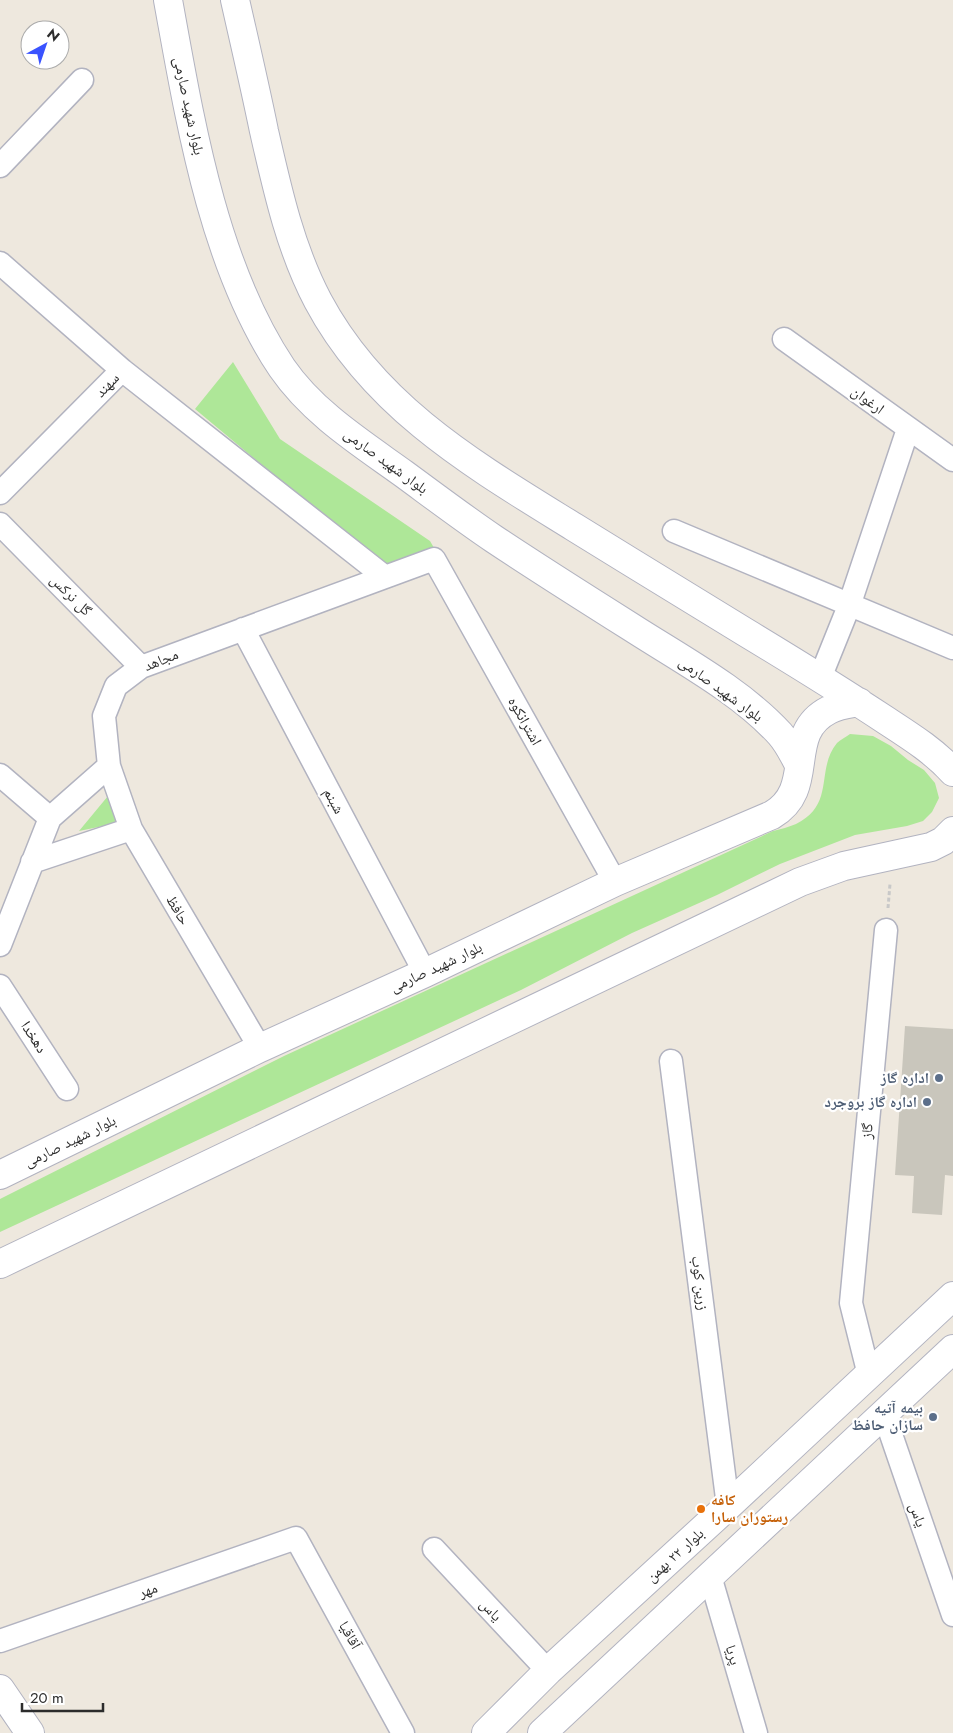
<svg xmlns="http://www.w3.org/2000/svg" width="953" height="1733" font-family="Jost,'Noto Naskh Arabic',sans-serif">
  <rect width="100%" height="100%" fill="#eee8de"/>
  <path fill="#aee798" d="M233 362 280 439 430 541 437 553 384 567 195 409Z
    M850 734 873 736 891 746 908 760 924 770 935 783 939 798 932 812 923 821 907 826 855 835 780 864 717 895 632 933 521 990 0 1232V1199L284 1056 773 831C781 829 789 827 796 824 836 804 815 770 837 743 840 740 846 737 850 734Z
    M108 796 118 823 79 831Z"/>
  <path fill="#c9c6bc" d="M905 1026 953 1029V1176L945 1175 942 1215 912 1213 914 1176 895 1175Z"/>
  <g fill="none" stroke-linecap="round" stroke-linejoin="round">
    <defs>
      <path id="minor" d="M0 166 82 80
        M0 263 122 370 0 493
        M784 339 953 460
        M122 370 385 577
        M0 524 141 667
        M674 531 953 648
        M243 629 425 973
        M820 678 849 606 908 429
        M109 766 131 829 260 1048
        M0 775 50 818
        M32 862 131 829
        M0 945 50 818 109 766 104 716 116 686 141 667 434 559 615 882
        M0 986 67 1089
        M671 1061 728 1506
        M869 1375 851 1303 886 930
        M884 1414 953 1615
        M434 1549 548 1671
        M710 1576 756 1733
        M0 1641 296 1538 403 1733"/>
      <path id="secondary" d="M168 0C190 121 213 265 282 368 313 413 361 443 404 474 434 496 463 518 494 539 539 569 585 598 631 627 679 658 741 691 780 734 788 743 793 753 799 765
        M235 0C245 44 255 87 264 131 277 188 290 248 318 301 375 408 474 465 574 527 631 562 687 597 745 632 793 661 840 690 887 721 910 736 934 751 953 772
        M0 1175 260 1048 425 973 615 882 772 815C818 788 782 734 829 710 838 705 848 704 859 702
        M0 1264 800 882 844 866 931 847 943 841 953 831
        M0 1689 30 1733
        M486 1733 548 1671 728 1506 953 1296
        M542 1733 953 1349"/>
    </defs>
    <use href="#minor" stroke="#b2b3c0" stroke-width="25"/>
    <use href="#secondary" stroke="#b2b3c0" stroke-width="30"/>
    <path stroke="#c8c8c8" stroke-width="3" stroke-dasharray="4 2.5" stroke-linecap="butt" d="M888 908 890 884"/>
    <use href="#minor" stroke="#fff" stroke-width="22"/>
    <use href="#secondary" stroke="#fff" stroke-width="28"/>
  </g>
  <g fill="#5c6f8a" stroke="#fff" stroke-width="2">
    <circle cx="939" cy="1078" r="5"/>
    <circle cx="927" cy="1102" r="5"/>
    <circle cx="933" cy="1417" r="5"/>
  </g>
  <circle fill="#e8710a" stroke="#fff" stroke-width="2" cx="701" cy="1509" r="5"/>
  <g text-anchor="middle" stroke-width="4.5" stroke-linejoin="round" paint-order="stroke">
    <g font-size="15" fill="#2c2c2c" stroke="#fff">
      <text transform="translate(189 106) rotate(78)" y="5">بلوار شهید صارمی</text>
      <text transform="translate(107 385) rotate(-46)" y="5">سهند</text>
      <text transform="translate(868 400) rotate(36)" y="5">ارغوان</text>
      <text transform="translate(386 461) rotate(36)" y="5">بلوار شهید صارمی</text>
      <text transform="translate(71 595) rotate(45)" y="5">گل نرکس</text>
      <text transform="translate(161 660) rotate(-22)" y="5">مجاهد</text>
      <text transform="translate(721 689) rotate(36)" y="5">بلوار شهید صارمی</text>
      <text transform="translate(525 721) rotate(61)" y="5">اشترانکوه</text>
      <text transform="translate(334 801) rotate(62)" y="5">شبنم</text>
      <text transform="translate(178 910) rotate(60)" y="5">حافظ</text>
      <text transform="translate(436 967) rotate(-25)" y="5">بلوار شهید صارمی</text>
      <text transform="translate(34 1037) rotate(57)" y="5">دهخدا</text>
      <text transform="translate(867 1131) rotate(-85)" y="5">گاز</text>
      <text transform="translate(70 1141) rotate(-26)" y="5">بلوار شهید صارمی</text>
      <text transform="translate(700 1283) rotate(83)" y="5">زرین کوب</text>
      <text transform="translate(918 1515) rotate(71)" y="5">یاس</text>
      <text transform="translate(675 1555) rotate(-42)" y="5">بلوار ۲۲ بهمن</text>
      <text transform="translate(148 1590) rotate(-19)" y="5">مهر</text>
      <text transform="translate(491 1610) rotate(47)" y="5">یاس</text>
      <text transform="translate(350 1635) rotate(61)" y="5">آقاقیا</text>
      <text transform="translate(733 1655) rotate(74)" y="5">پریا</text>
    </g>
    <g font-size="15" font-weight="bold" fill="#4e5e75" stroke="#fff" text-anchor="end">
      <text x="929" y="1083">اداره گاز</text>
      <text x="917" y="1107">اداره گاز بروجرد</text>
      <text x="923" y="1413">بیمه آتیه<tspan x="923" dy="17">سازان حافظ</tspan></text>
    </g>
    <g font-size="15" font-weight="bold" fill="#c56008" stroke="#fff" text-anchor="start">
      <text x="711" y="1505">کافه<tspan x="711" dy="17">رستوران سارا</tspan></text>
    </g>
  </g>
  <g transform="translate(45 45) rotate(40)"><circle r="24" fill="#ffffff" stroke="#ababab"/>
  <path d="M0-4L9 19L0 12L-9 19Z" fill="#3a53ff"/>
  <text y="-8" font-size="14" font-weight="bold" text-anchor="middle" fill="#2c2c2c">N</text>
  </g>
  <path d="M22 1703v8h81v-8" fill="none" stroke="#2c2c2c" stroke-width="2.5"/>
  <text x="30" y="1703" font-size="15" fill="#2c2c2c" stroke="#ffffff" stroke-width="4" paint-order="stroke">20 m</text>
</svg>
